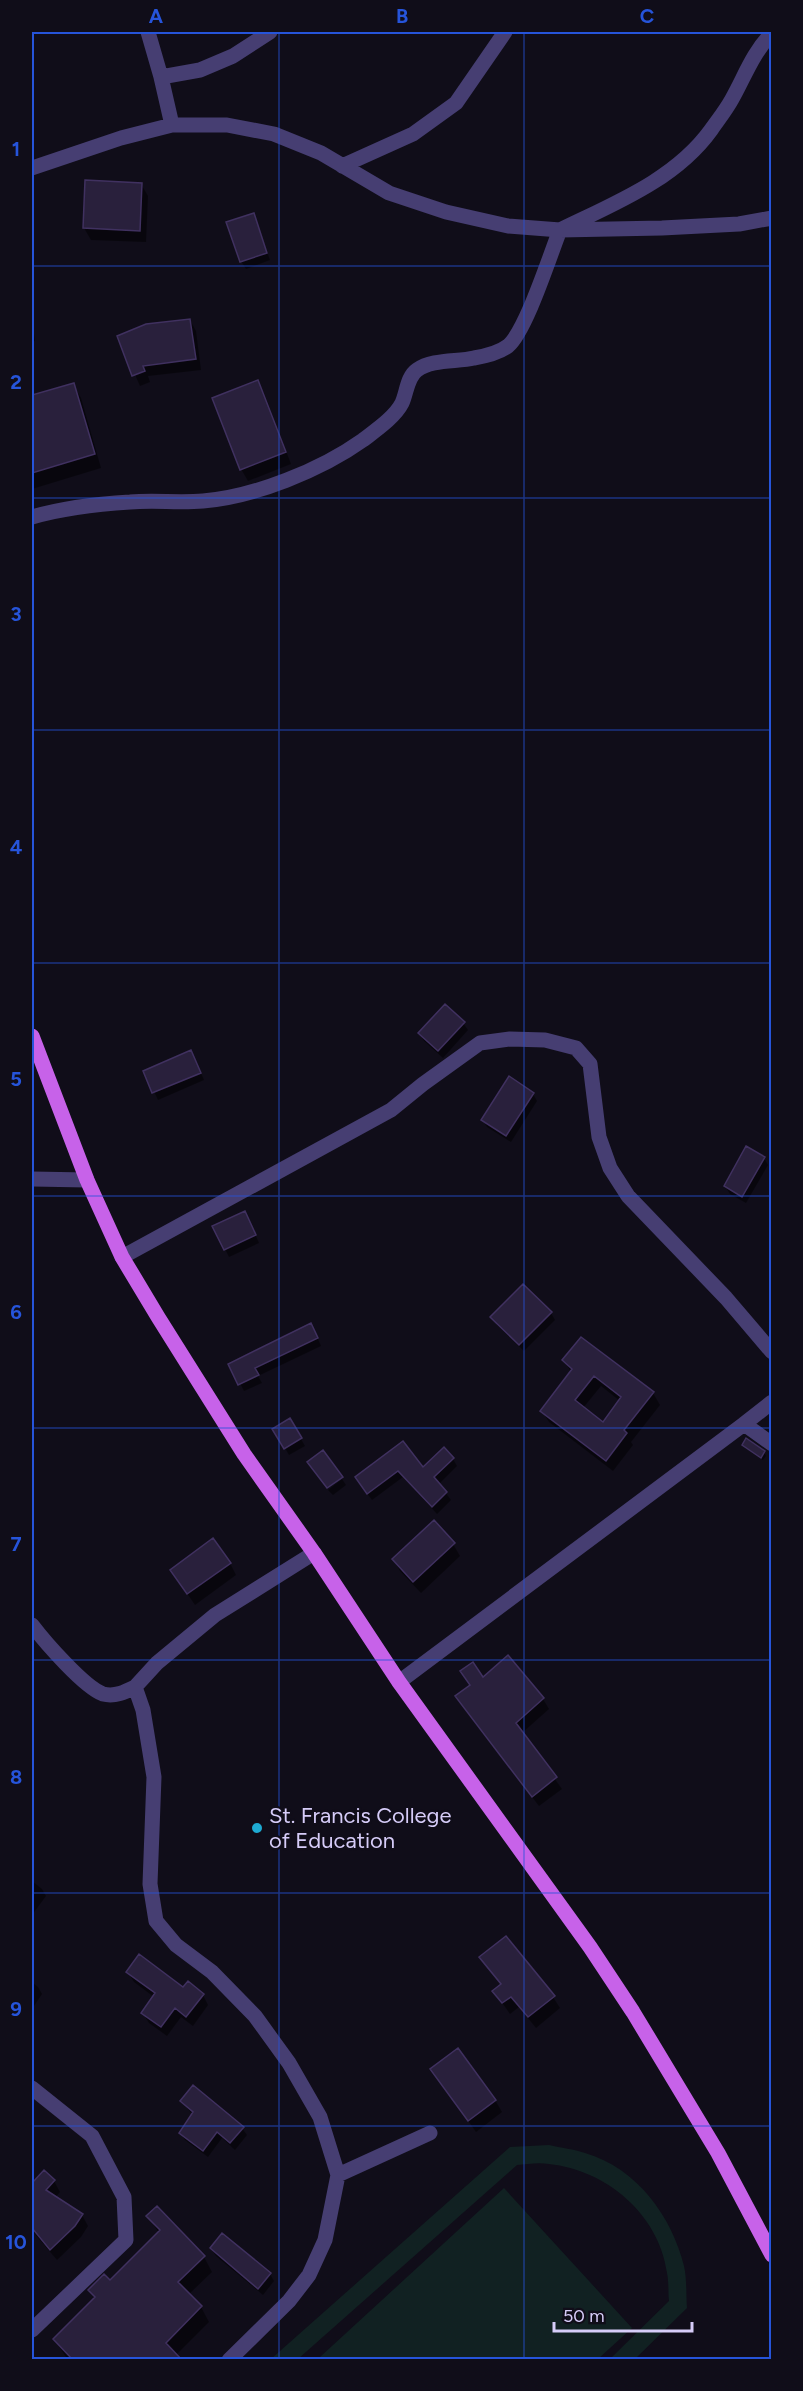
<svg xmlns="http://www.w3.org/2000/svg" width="803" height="2391" font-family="Figtree,sans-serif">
  <rect width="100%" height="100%" fill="#100d19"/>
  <path fill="#112122" d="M549 2145C561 2148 574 2149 585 2153 637 2168 672 2217 684 2266 687 2279 686 2295 687 2308L635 2359H610L669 2301C668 2292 669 2282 667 2273 659 2214 606 2170 549 2164 539 2162 527 2164 517 2165L298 2359H271L510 2147Z
    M504 2188 632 2328 598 2359H322L320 2357Z"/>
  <path fill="#0007" fill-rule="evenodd" d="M141 184 148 196 146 242 91 240 84 228Z
    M253 215 270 260 246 269 241 261Z
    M32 319 35 341 32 342Z
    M190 320 196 331 201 370 148 376 150 382 140 386 118 336Z
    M257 382 264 393 291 464 248 481 241 469Z
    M73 385 81 398 101 468 32 489V397Z
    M463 1023 468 1030 443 1058 424 1041 420 1034Z
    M195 1059 204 1080 158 1100 145 1072Z
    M533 1094 537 1101 511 1142 487 1127 483 1120Z
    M764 1158 768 1165 746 1203 730 1194 725 1186Z
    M249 1220 259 1243 229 1257 214 1227Z
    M551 1313 555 1320 524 1351 497 1325 492 1317Z
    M315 1332 321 1346 258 1376 262 1383 244 1391 230 1364Z
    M564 1360 653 1393 660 1405 631 1442 633 1445 613 1471 549 1422 542 1411 571 1372ZM601 1386 620 1401 603 1424 583 1408Z
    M290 1420 305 1446 289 1455 274 1429Z
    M747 1440 764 1452 766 1456 763 1460 745 1448 743 1445Z
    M403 1443 423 1470 453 1459 457 1466 439 1484 451 1500 437 1514 403 1477 372 1500 361 1485Z
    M342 1479 346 1485 333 1495 328 1490Z
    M453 1544 460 1556 421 1593 400 1571 394 1560Z
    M230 1563 236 1575 195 1605 172 1571Z
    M483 1679 543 1699 549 1709 522 1733 562 1789 539 1806 463 1707Z
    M32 1881 42 1889 46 1896 32 1915Z
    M481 1957 553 1997 560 2008 536 2028 519 2007 510 2014 494 1991 501 1985Z
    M128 1972 203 1995 208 2005 193 2026 181 2017 167 2036 149 2023 143 2013 154 1997 134 1982Z
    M32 1982 38 1987 42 1994 32 2009Z
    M432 2070 495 2100 502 2112 476 2132Z
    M181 2101 242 2128 247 2135 235 2150 222 2138 208 2157 185 2140 180 2133 193 2115Z
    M44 2172 54 2181 60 2192 55 2198 82 2215 88 2226 81 2237 57 2260 34 2233 32 2235V2187Z
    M148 2216 204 2257 212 2272 188 2295 201 2307 209 2322 176 2355 180 2360H68L54 2339 95 2299 90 2290 110 2282 159 2233Z
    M211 2248 270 2274 274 2281 263 2295 216 2256Z"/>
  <path fill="#29203c" stroke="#403160" stroke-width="1.5" fill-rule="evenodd" d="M85 180 142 183 140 231 83 228Z
    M254 213 267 253 240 262 226 222Z
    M190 319 196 359 143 366 145 371 132 376 117 336 146 324Z
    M258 380 286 452 240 470 212 398Z
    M74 383 95 454 32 473V395Z
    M445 1004 465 1022 438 1051 418 1033Z
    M191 1050 201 1073 152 1093 143 1071Z
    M509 1076 534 1093 506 1136 481 1120Z
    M746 1146 765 1157 742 1197 724 1186Z
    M245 1211 256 1235 224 1250 212 1226Z
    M523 1284 552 1312 519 1345 490 1317Z
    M311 1323 318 1338 255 1368 259 1375 238 1385 228 1364Z
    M581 1337 654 1392 624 1430 627 1433 606 1461 540 1411 572 1369 562 1360ZM594 1376 621 1397 603 1422 575 1400Z
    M290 1418 302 1438 284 1449 272 1429Z
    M746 1438 765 1451 761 1458 742 1445Z
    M403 1441 423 1467 444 1447 454 1458 434 1477 447 1492 432 1507 398 1471 367 1494 355 1477Z
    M323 1450 343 1477 327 1488 307 1462Z
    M434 1520 455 1543 413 1582 392 1559Z
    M213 1538 231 1563 187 1594 170 1570Z
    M508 1655 544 1698 516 1723 557 1777 532 1797 455 1696 470 1685 460 1671 473 1662 483 1677Z
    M506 1936 555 1996 528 2017 511 1997 502 2003 492 1991 501 1984 479 1957Z
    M139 1954 183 1987 188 1981 204 1994 186 2017 175 2008 161 2027 141 2013 155 1993 126 1972Z
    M458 2048 496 2100 468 2121 430 2069Z
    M193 2085 244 2127 230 2143 217 2132 203 2151 179 2133 193 2112 180 2101Z
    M44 2170 55 2180 46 2190 83 2214 75 2226 50 2250 32 2228V2181L33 2182Z
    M157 2206 205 2256 178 2282 202 2306 166 2343 182 2360H73L53 2339 95 2297 88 2290 104 2274 110 2280 160 2230 146 2216Z
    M222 2233 271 2273 258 2289 210 2248Z"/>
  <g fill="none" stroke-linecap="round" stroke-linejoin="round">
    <path stroke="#463e72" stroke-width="15" d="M148 32 161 77 172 125
      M161 77 200 70 233 56 270 32
      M342 166 413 134 456 103 505 32
      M32 168 121 138 172 125H227L274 134 321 153 389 193 446 212 508 226 560 230 662 228 739 224 772 218
      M32 517C63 508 97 504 130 502 154 500 179 503 203 501 254 497 321 470 363 440 376 430 395 417 402 403 407 392 407 377 417 370 432 359 457 362 474 358 486 356 499 353 508 346 526 331 550 255 560 230 613 204 675 180 711 130 718 120 726 110 732 99 745 76 752 54 772 33
      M32 1179 87 1180
      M122 1257 391 1110 423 1084 480 1043 510 1039 545 1040 576 1048 590 1064 599 1137 610 1168 628 1196 726 1298 772 1352
      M744 1424 772 1402
      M32 1625C45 1642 84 1687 103 1694 115 1697 125 1692 135 1687
      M399 1682 744 1424 772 1444
      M32 2088 92 2136 124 2197 126 2240 32 2330
      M338 2175 430 2133
      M229 2360 289 2301 309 2275 325 2240 338 2175 320 2117 289 2063 255 2016 212 1972 176 1945 156 1921 150 1884 154 1777 143 1710 135 1687 157 1663 215 1615 314 1553"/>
    <path stroke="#c762e9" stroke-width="15" d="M32 1036 87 1180 122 1257 158 1317 244 1454 314 1553 399 1682 590 1947 633 2012 718 2153 772 2255"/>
  </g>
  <path fill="none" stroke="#2654da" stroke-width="1.5" stroke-opacity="0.55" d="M279 32V2360M524 32V2360M32 266H772M32 498H772M32 730H772M32 963H772M32 1196H772M32 1428H772M32 1660H772M32 1893H772M32 2126H772"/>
  <circle fill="#1eaad2" stroke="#100d19" stroke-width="2" cx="257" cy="1828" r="6"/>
  <g text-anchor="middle" stroke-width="4.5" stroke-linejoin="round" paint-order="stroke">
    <g font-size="22" fill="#d6ccf8" stroke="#100d19" text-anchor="start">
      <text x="269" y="1823">St. Francis College<tspan x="269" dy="25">of Education</tspan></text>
    </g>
  </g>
  <rect width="803" height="2391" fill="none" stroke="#100d19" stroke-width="66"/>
  <path d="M554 2322v9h138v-9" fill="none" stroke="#d6ccf8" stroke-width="3"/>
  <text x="563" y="2322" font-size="18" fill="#d6ccf8" stroke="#100d19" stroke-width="4.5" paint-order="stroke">50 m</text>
  <rect x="33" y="33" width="737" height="2325" fill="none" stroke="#2654da" stroke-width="2"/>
  <g font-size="20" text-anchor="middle" font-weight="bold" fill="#2654da">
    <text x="156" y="23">A</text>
    <text x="402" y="23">B</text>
    <text x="647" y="23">C</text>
    <text x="16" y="156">1</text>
    <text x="16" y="389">2</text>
    <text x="16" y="621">3</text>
    <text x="16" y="854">4</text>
    <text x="16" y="1086">5</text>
    <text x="16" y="1319">6</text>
    <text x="16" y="1551">7</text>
    <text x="16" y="1784">8</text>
    <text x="16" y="2016">9</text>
    <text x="16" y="2249">10</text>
  </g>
</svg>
